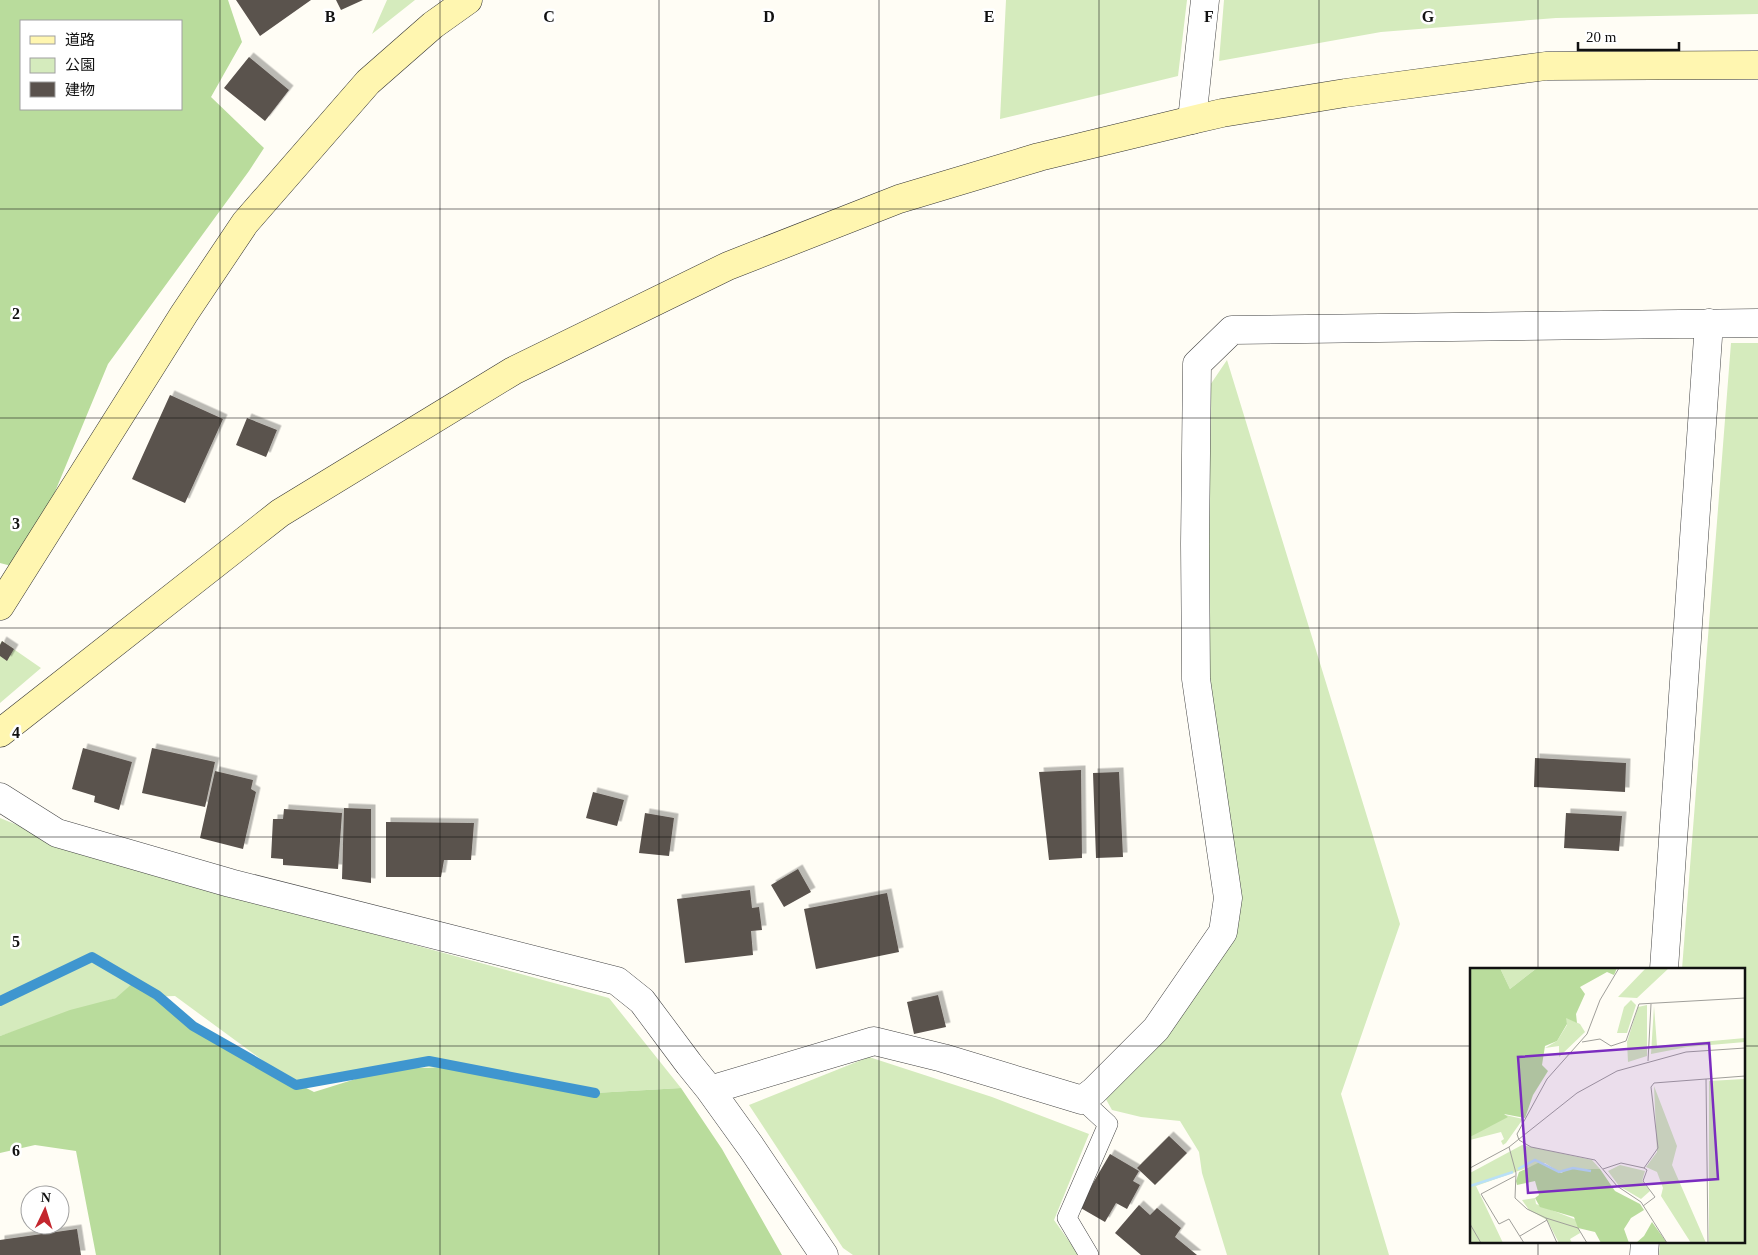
<svg xmlns="http://www.w3.org/2000/svg" width="1758" height="1255" font-family="'Times New Roman','Noto Sans JP',serif">
  <defs>
    <filter id="shadow"><feDropShadow dx="4.5" dy="-4.5" stdDeviation="0" flood-color="#0004"/></filter>
  </defs>
  <rect width="100%" height="100%" fill="#fffdf5"/>
  <path fill="#d5ebbd" d="M387 0H415L372 34Z
    M1006 0H1187L1178 76 1000 119Z
    M1224 0H1758V14L1556 18 1381 32 1219 61Z
    M1731 343H1758V1255H1659L1660 1241H1744V969H1682Z
    M1227 360 1400 924 1341 1094 1389 1255H1227L1202 1173 1199 1152 1180 1121 1141 1117 1112 1110 1103 1094 1229 936 1204 681V394Z
    M2 641 41 668 0 703V644Z
    M0 818 42 835 209 889 609 998 681 1088 595 1093 409 1064 296 1085 175 996 116 998 0 1036Z
    M869 1057 992 1097 1089 1134 1054 1220 1079 1255H853L843 1248 749 1105Z"/>
  <path fill="#b9dc9c" fill-rule="evenodd" d="M0 0H228L242 42 211 97 264 148 249 171 108 364 23 569 0 563ZM21 21H181V109H21Z
    M134 982 244 1056 314 1092 394 1067 479 1069 595 1093 681 1088 722 1149 782 1255H96L76 1151 35 1145 0 1153V1036L70 1010 116 998Z"/>
  <g fill="none" stroke-linecap="round" stroke-linejoin="round">
    <path stroke="#3f96cf" stroke-width="10" d="M0 1001 92 957 157 995 193 1026 296 1085 429 1061 595 1093"/>
  </g>
  <path fill="#5a524d" filter="url(#shadow)" d="M236 0H311L260 36Z
    M336 0H363L341 10Z
    M249 57 289 90 265 121 224 88Z
    M170 395 223 419 185 503 132 479Z
    M247 418 277 430 266 457 236 445Z
    M2 641 14 649 7 661 0 656V645Z
    M83 748 132 762 119 810 94 802 95 796 72 789Z
    M152 748 215 762 205 807 142 793Z
    M1535 758 1626 763 1625 792 1534 787Z
    M1081 770 1082 858 1049 860 1039 772Z
    M215 771 253 780 251 789 256 792 243 849 200 838Z
    M1119 772 1123 857 1096 858 1093 773Z
    M593 792 624 800 617 826 586 818Z
    M344 808 371 809V883L342 879Z
    M284 809 342 813 338 869 283 865V859L271 858 273 819H283Z
    M645 813 674 818 669 856 639 853Z
    M1566 813 1622 816 1619 851 1564 848Z
    M386 822 474 823 471 860H444L441 877H386Z
    M798 869 811 892 784 907 771 885Z
    M750 890 752 908 759 907 762 930 751 931 753 955 685 963 677 899Z
    M887 893 899 952 816 969 804 909Z
    M938 995 946 1027 914 1034 907 1002Z
    M1169 1136 1187 1153 1155 1185 1137 1168Z
    M1110 1154 1139 1171 1133 1181 1140 1185 1127 1209 1116 1203 1105 1222 1079 1207Z
    M1139 1205 1150 1215 1157 1208 1181 1228 1175 1237 1197 1255H1141L1115 1233Z
    M77 1229 81 1255H0V1240Z"/>
  <g fill="none" stroke-linecap="round" stroke-linejoin="round">
    <defs>
      <path id="lane" d="M1082 1100 1108 1124 1067 1218 1089 1255"/>
      <path id="street" d="M1192 120 1205 0
        M0 797 57 833 230 883 617 981 642 1001 689 1064 710 1090 751 1147 824 1255
        M1664 969 1709 323
        M710 1090 874 1041 943 1058 1082 1100 1094 1091 1156 1029 1223 932 1228 898 1196 679 1195 544 1197 364 1232 330 1758 323
        M1644 1255 1645 1241"/>
      <path id="secondary" d="M0 606 184 314 245 223 368 82 433 25 468 0
        M0 733 280 513 513 371 728 266 899 199 1039 157 1192 120 1222 113 1345 93 1546 66 1758 65"/>
    </defs>
    <use href="#lane" stroke="#444" stroke-width="20"/>
    <use href="#street" stroke="#444" stroke-width="29"/>
    <use href="#secondary" stroke="#333" stroke-width="29"/>
    <use href="#lane" stroke="#fff" stroke-width="19"/>
    <use href="#street" stroke="#fff" stroke-width="28"/>
    <use href="#secondary" stroke="#fff6b0" stroke-width="28"/>
  </g>
  <path fill="none" stroke="#111" stroke-width="1" stroke-opacity="0.55" d="M220 0V1255M440 0V1255M659 0V1255M879 0V1255M1099 0V1255M1319 0V1255M1538 0V969M0 209H1758M0 418H1758M0 628H1758M0 837H1758M0 1046H1472M1744 1046H1758M1538 1241V1255"/>
  <g transform="translate(1470 968)">
    <rect width="275" height="275" fill="#fffdf5"/>
    <path d="M30 0H67L40 21ZM176 0H199L167 30 148 29ZM161 32 166 37 157 65H147L154 39ZM177 37V88L158 94 157 74 168 39ZM184 38 187 78 275 70V74L217 79 181 86ZM95 49 110 56 115 64 89 89V78L75 80 87 73 97 57ZM274 111 275 275H239V113ZM184 118 207 178 202 197 236 275H221L191 228 193 220 187 204 176 199 187 184ZM31 146 53 151 36 175 33 177 31 173 34 171 31 164 0 172V169ZM52 177 122 192 130 201 89 204 75 195 68 196 6 218 33 275H0V205ZM150 197 175 203 172 213 180 223 171 231 149 218 138 203ZM65 230 66 236 107 252 110 265 100 271 102 275H89L77 252 59 242 52 232Z" fill="#d5ebbd"/>
    <path d="M0 0H30L40 21 67 0H147L144 7 137 4 110 19 115 26 106 46 107 55 96 50 97 56 87 73 75 78 72 97 78 103 63 127 55 150 34 146 38 149 0 169ZM70 194 91 205 99 201H130L145 223 170 236 174 242 161 250 154 261 159 275H131L125 264 108 260 104 249 70 239 65 230 69 227 65 213 47 217 46 213 49 204ZM182 254 197 275H166L174 268Z" fill="#b9dc9c"/>
    <path fill="none" stroke="#b9e0f7" stroke-width="2.5" d="M48 201 65 192 89 204 103 200 121 203M0 218 43 204"/>
    <path fill="none" stroke="#a09f9a" stroke-width="1" d="M149 0 130 32 117 66 77 111 47 166 49 172 61 179 125 192 147 218 171 234 197 275M112 74 130 71 141 78 156 73 169 36 275 30M178 93 181 36M236 111 238 275M39 179 46 205 45 230 57 241 76 250 87 275M0 200 39 179 107 125 147 103 216 84 275 80M133 201 151 195 174 200 188 180 181 119 184 115 275 108M45 208 11 226 29 256 39 251 54 275M173 238 185 229 173 213 177 202 174 200M76 250 108 260 117 275M0 256 11 275M50 268 77 252"/>
    <path fill="#7b2cbf" fill-opacity="0.15" stroke="#7b2cbf" stroke-width="2.5" d="M239 75 248 211 58 225 48 89Z"/>
    <rect width="275" height="275" fill="none" stroke="#111" stroke-width="2.5"/>
  </g>
  <g font-size="16" text-anchor="middle" font-weight="bold" fill="#111" stroke="#fff" stroke-width="5" stroke-linejoin="round" paint-order="stroke">
    <text x="330" y="22">B</text>
    <text x="549" y="22">C</text>
    <text x="769" y="22">D</text>
    <text x="989" y="22">E</text>
    <text x="1209" y="22">F</text>
    <text x="1428" y="22">G</text>
    <text x="16" y="319">2</text>
    <text x="16" y="529">3</text>
    <text x="16" y="738">4</text>
    <text x="16" y="947">5</text>
    <text x="16" y="1156">6</text>
  </g>
  <rect x="20" y="20" width="162" height="90" fill="#ffffff" stroke="#a0a0a0"/>
  <rect x="30" y="36" width="25" height="8" fill="#fff6b0" stroke="#a0a0a0"/>
  <text x="65" y="45" font-size="15" fill="#111111">道路</text>
  <rect x="30" y="58" width="25" height="15" fill="#d5ebbd" stroke="#a0a0a0"/>
  <text x="65" y="70" font-size="15" fill="#111111">公園</text>
  <rect x="30" y="82" width="25" height="15" fill="#5a524d" stroke="#a0a0a0"/>
  <text x="65" y="95" font-size="15" fill="#111111">建物</text>
  <g transform="translate(45 1210) rotate(4)"><circle r="24" fill="#ffffff" stroke="#a0a0a0"/>
  <path d="M0-4L9 19L0 12L-9 19Z" fill="#c4262e"/>
  <text y="-8" font-size="14" font-weight="bold" text-anchor="middle" fill="#111111">N</text>
  </g>
  <path d="M1578 42v8h101v-8" fill="none" stroke="#111111" stroke-width="2.5"/>
  <text x="1586" y="42" font-size="15" fill="#111111" stroke="#ffffff" stroke-width="4" paint-order="stroke">20 m</text>
</svg>
